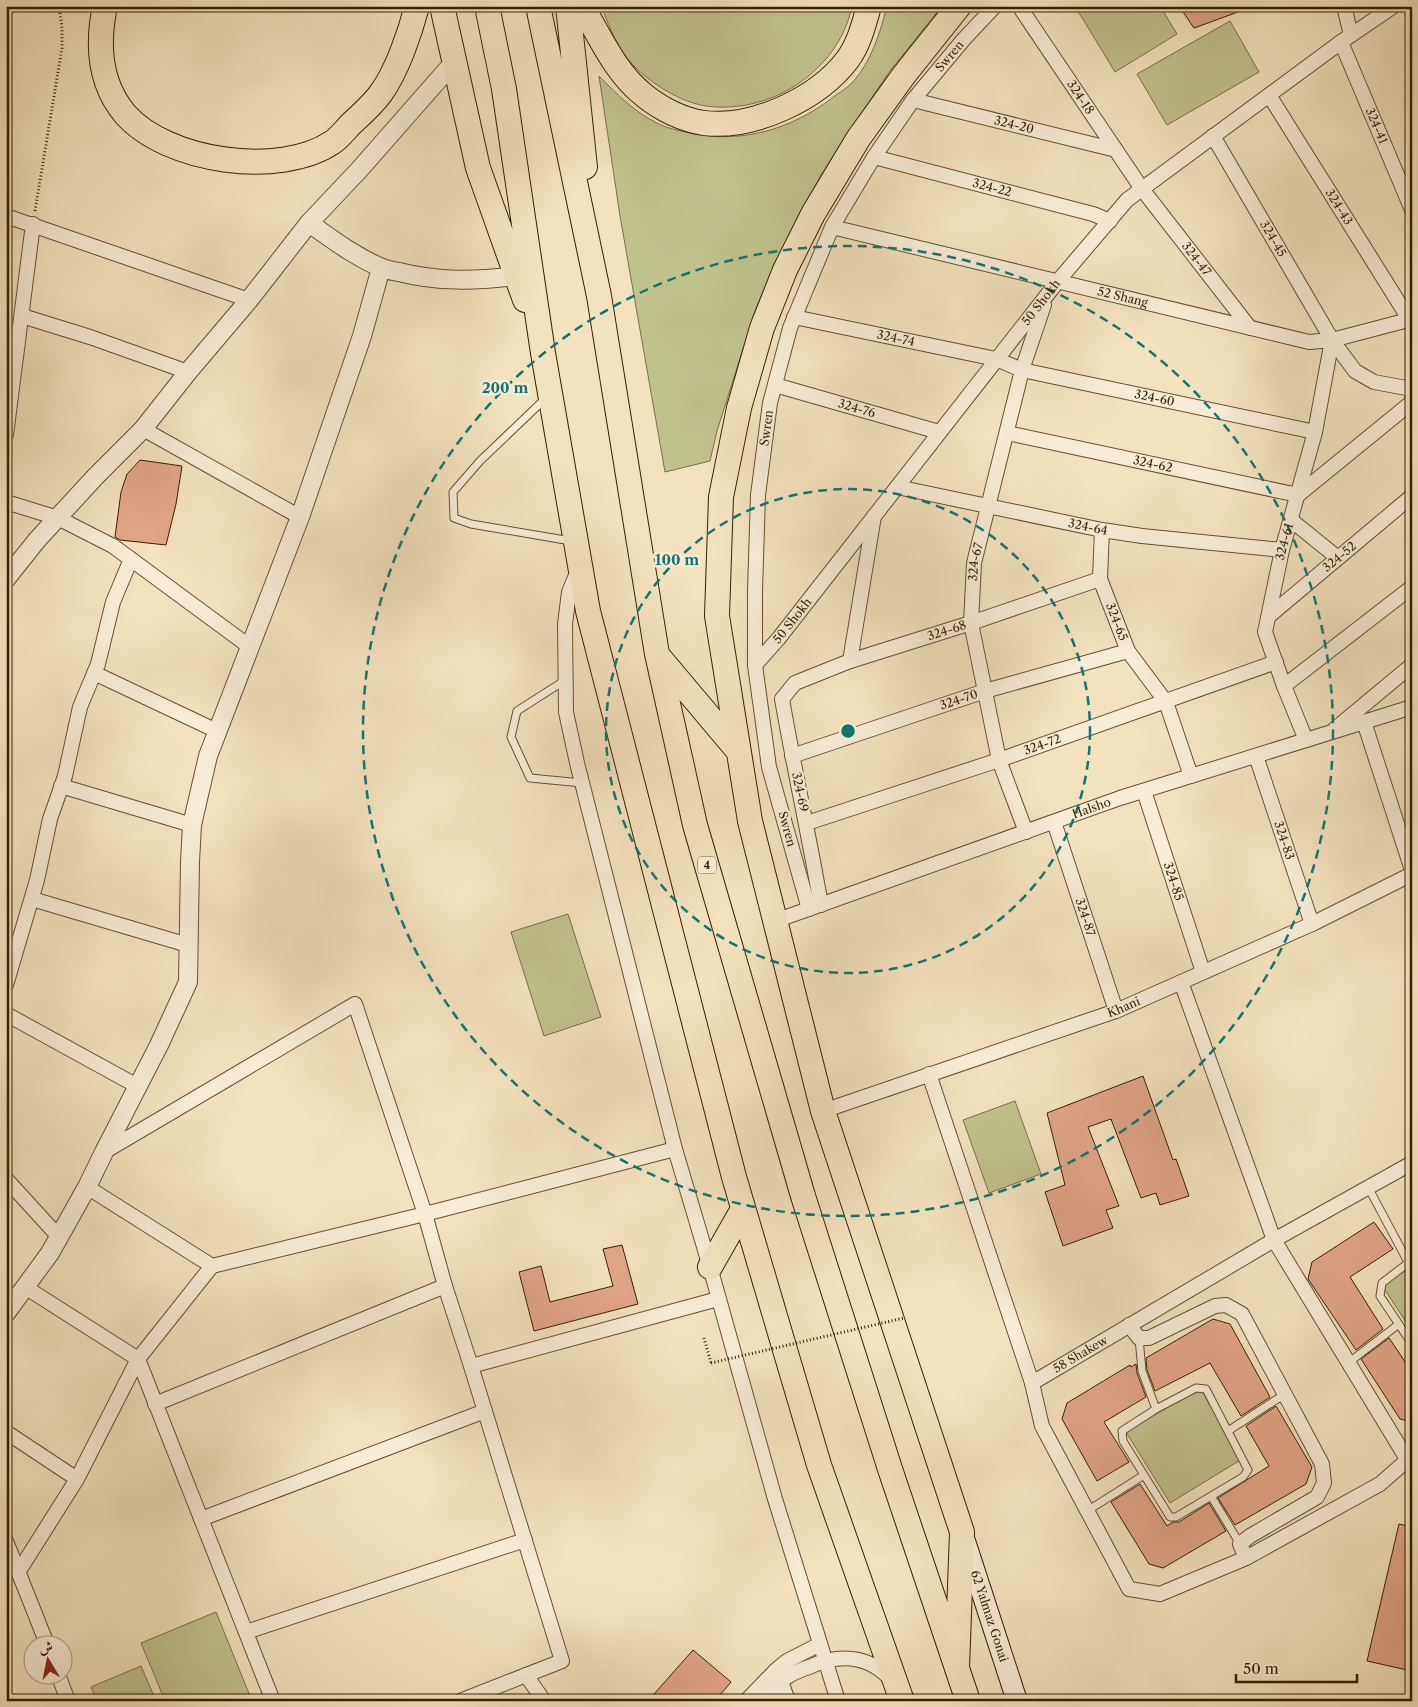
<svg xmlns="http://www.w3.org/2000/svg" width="1418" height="1707" font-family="'Libre Caslon Text',Amiri,serif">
  <rect width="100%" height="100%" fill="#f3e2be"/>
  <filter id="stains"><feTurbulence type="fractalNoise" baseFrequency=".004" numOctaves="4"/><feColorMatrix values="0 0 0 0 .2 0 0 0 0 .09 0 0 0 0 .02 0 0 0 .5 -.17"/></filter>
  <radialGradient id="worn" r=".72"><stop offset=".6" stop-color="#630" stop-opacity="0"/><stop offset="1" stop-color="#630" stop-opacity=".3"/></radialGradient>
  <path fill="#c0c28e" stroke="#7b7047" d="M601 6H852C839 71 770 115 706 106 680 102 652 84 634 66 617 50 610 27 601 6Z
    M887 6H942L890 71 854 124 821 175 776 261 755 311 717 431 710 461 665 472 620 216 599 76C618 95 633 111 657 123 668 129 682 131 694 134 743 143 792 129 832 98 839 93 847 88 853 82 872 60 880 33 887 6Z
    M1075 6H1160L1177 34 1115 72Z
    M1230 21 1259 72 1167 125 1137 74Z
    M568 914 601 1017 544 1036 511 932Z
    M1015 1101 1041 1174 989 1193 963 1120Z
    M1412 1260V1331L1379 1281Z
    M1200 1388 1242 1459 1170 1503 1126 1432Z
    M216 1612 252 1701H165L141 1643Z
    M141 1666 156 1701H97L91 1687Z"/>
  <path fill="#e1a588" stroke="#361f00" d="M1179 6H1248L1249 8 1194 28Z
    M140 460 182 466 176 504 166 545 120 540 115 537 121 492 127 474Z
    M1143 1076 1173 1160 1176 1159 1189 1196 1160 1205 1156 1193 1141 1198 1111 1119 1088 1127 1119 1206 1106 1210 1113 1228 1063 1246 1045 1192 1065 1185 1047 1113Z
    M1374 1222 1393 1249 1350 1277 1383 1329 1356 1350 1308 1279 1312 1262Z
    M622 1245 638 1304 534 1331 519 1272 541 1266 550 1302 613 1286 603 1249Z
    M1213 1319 1230 1324 1270 1397 1241 1416 1210 1363 1155 1391 1147 1370 1146 1358Z
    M1389 1338 1412 1372V1422L1400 1419 1361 1359Z
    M1136 1364 1137 1373 1146 1397 1104 1422 1129 1462 1097 1481 1062 1419 1067 1403 1130 1365 1131 1367Z
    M1276 1406 1312 1467 1306 1484 1235 1525 1218 1498 1269 1466 1246 1426Z
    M1140 1484 1167 1526 1173 1522H1179L1209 1503 1226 1531 1163 1568 1149 1564 1111 1502Z
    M1399 1524 1412 1527V1671L1367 1661Z
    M693 1650 731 1682 715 1701H648Z"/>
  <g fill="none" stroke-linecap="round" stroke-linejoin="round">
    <defs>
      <path id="service" d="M547 397 480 461 453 492 454 518 471 524 571 541
        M564 681 517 711 511 737 530 778 582 783
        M1368 1187 1408 1262
        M1412 1260 1382 1283 1380 1296 1412 1344
        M1139 1338 1142 1371 1156 1409
        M1348 1363 1399 1324
        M1196 1388 1206 1389 1248 1470 1243 1477 1176 1517H1170L1123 1441 1122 1431 1156 1409Z
        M1228 1431 1285 1394
        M1211 1496 1240 1544
        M1087 1511 1144 1475"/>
      <g id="minor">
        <path id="s1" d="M1019 6 1142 189 1250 328"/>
        <path d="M1344 6 1351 35"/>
        <path id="s2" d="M1341 42 1412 210"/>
        <path id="s3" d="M1269 95 1409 319"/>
        <path id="s4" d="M913 100 1116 150"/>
        <path id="s5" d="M1213 136 1332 340 1355 371 1374 382 1412 389"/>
        <path id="s6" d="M874 157 1093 214 1110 221"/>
        <path d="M6 216 249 300"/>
        <path id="s7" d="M832 227 1309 342 1332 340 1412 319"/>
        <path d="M22 316 90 337 188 372"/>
        <path id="s8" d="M794 317 996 359 1022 370 1315 432"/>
        <path id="s9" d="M775 385 939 432"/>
        <path d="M143 429 300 517"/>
        <path id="s10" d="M1007 433 1298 495 1412 402"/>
        <path d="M6 435 33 224"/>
        <path id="s11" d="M897 487 1102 530 1142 536 1282 550"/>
        <path d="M6 502 58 518 113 546 250 647"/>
        <path d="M1291 520 1338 558"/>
        <path id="s12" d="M1102 530 1100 579 1128 651 1166 702 1191 776"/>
        <path d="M579 568 569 592 565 624 566 712 577 763 675 1149 710 1267 775 1499 838 1701"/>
        <path id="s13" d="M1269 616 1412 496"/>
        <path d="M850 661 874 516"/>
        <path id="s14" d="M755 665 779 638 1058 281 1127 200 1341 42 1394 6"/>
        <path d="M94 673 217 731"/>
        <path d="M1284 686 1412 587"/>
        <path d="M1364 722 1412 870"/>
        <path d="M1335 729 1412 665"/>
        <path id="s15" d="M1306 740 1284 686 1265 632 1282 550 1315 432 1332 340"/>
        <path id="s16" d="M792 756 985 691 1128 651"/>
        <path id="s17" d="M1256 756 1312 924"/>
        <path d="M61 786 192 825"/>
        <path id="s18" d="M1144 791 1203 972"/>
        <path id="s19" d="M1054 822 1116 1011"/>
        <path id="s20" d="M807 823 999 760 1276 662"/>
        <path id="s21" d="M1026 832 999 760 971 623 974 563 1022 370 1044 305"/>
        <path d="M32 899 188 945"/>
        <path id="s22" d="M821 905C809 836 794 768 782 699L795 683 850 661 971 623 1100 579"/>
        <path id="s23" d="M809 909 769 767 755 665V591L758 495 770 403 790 328 832 227 874 157 913 100 964 39 995 6"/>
        <path id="s24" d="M775 921 1120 798 1412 707"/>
        <path d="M1181 982 1274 1240 1407 1459"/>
        <path d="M6 985 37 880 50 819 65 776 80 707 98 664 113 602 131 559"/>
        <path d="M6 1014 139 1087"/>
        <path id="s25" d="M929 1074 1032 1383 1274 1240 1412 1163"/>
        <path id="s26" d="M823 1111 1116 1011 1312 924 1412 874"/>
        <path d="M104 1152 355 1004 425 1214 445 1286 471 1366 562 1661 460 1701"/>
        <path d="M6 1179 59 1237"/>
        <path d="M87 1187 212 1266"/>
        <path d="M25 1287 138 1359 273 1701"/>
        <path d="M1129 1325 1139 1338H1149L1215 1306 1226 1305 1242 1314 1322 1464 1324 1483 1317 1497 1250 1536 1240 1544 1246 1558"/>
        <path d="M471 1366 718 1299"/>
        <path d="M1032 1383 1042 1426 1129 1589 1160 1594 1246 1558 1380 1484 1412 1456"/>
        <path d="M155 1404 445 1286"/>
        <path d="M6 1432 77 1479"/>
        <path d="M201 1519 485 1411"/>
        <path d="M6 1541 47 1644"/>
        <path d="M19 1571 77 1479 138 1359 212 1266 425 1214 675 1149"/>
        <path d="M246 1632 525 1540"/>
        <path d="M58 1674 68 1701"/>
        <path d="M526 1675 544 1701"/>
        <path d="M781 1681 788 1701"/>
        <path d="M746 1701 775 1671 787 1661 820 1644"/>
        <path d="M762 1701C769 1693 776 1685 784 1679 792 1673 800 1670 809 1667 838 1654 868 1654 891 1680"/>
      </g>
      <path id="tertiary" d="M309 223C332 239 354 256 380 267 386 270 393 271 399 272 438 282 476 281 516 276
        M6 579 37 540 96 476 143 429 188 372 249 300 309 223 359 170 454 62
        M6 1313 50 1253 87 1187 104 1152 159 1045 188 982 190 862 192 825 208 756 300 517 362 336 381 268"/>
      <g id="secondary">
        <path id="s27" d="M965 1541 1017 1701"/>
      </g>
      <path id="trunk" d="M105 6C97 44 99 83 125 114 167 162 280 178 333 142 340 137 346 129 352 123 362 114 373 104 381 93 397 71 410 33 417 6
        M442 6 478 168 525 300
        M487 6 504 89 543 353 588 611 734 1177 819 1465 902 1701
        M538 6 599 296 657 654 695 825 803 1196 890 1469 968 1701
        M568 6 585 167
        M582 6C600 37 616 74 645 96 661 109 683 120 704 123 753 129 818 99 848 59 859 44 864 24 869 6
        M659 657 739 752
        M710 1267 743 1209
        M957 1668 962 1532 823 1111 750 821 717 616 721 497 739 408 762 328 785 270 813 214 858 139 904 75 959 6"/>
    </defs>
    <use href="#service" stroke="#655030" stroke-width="9"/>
    <use href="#minor" stroke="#655030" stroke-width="16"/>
    <use href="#tertiary" stroke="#655030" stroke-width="20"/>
    <use href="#secondary" stroke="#361f00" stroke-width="22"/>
    <use href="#trunk" stroke="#361f00" stroke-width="26"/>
    <path stroke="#361f00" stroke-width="3" stroke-dasharray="1 2.5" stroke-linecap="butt" d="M35 211 62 48V28L59 6
      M704 1338 711 1363"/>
    <use href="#service" stroke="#f7ecd5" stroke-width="7"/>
    <use href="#minor" stroke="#f7ecd5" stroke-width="14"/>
    <use href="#tertiary" stroke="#f7ecd5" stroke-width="18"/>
    <use href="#secondary" stroke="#f7ecd5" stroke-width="20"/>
    <use href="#trunk" stroke="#f3e2be" stroke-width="24"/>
    <path stroke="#361f00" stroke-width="3" stroke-dasharray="1 2.5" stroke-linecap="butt" d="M711 1363 904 1318"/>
  </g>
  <g fill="none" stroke="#0f766e" stroke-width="2.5" stroke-dasharray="9 6">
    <circle cx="848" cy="731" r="242"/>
    <circle cx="848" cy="731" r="485"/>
  </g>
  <g text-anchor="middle" stroke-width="5" stroke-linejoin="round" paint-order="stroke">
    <rect fill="#f7ecd5" stroke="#705c40" stroke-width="1" x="698" y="856.5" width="18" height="17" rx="4"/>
    <g font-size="11" font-weight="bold" fill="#361f00">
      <text x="707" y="869">4</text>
    </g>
    <g font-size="12" fill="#361f00" stroke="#f7ecd5">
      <text dy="4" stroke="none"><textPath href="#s23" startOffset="908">Swren</textPath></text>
      <text dy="4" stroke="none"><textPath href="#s1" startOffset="110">324-18</textPath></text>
      <text dy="4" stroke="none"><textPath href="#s4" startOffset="104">324-20</textPath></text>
      <text dy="4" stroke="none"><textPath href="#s2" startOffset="91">324-41</textPath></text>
      <text dy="4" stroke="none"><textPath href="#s6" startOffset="122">324-22</textPath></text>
      <text dy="4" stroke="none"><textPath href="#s3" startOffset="132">324-43</textPath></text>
      <text dy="4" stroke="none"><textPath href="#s5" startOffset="119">324-45</textPath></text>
      <text dy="4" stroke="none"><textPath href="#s1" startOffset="309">324-47</textPath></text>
      <text dy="4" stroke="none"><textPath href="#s7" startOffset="299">52 Shang</textPath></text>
      <text dy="4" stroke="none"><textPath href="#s14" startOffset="462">50 Shokh</textPath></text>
      <text dy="4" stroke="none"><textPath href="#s8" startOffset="104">324-74</textPath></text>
      <text dy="4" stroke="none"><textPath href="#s8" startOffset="370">324-60</textPath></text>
      <text dy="4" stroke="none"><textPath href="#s9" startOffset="85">324-76</textPath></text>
      <text dy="4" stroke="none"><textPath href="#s23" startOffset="488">Swren</textPath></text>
      <text dy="4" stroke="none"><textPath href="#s10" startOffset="149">324-62</textPath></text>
      <text dy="4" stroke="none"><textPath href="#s11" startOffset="195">324-64</textPath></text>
      <text dy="4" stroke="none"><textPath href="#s15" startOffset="208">324-61</textPath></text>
      <text dy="4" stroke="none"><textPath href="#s13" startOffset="92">324-52</textPath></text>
      <text dy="4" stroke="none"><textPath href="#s21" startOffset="278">324-67</textPath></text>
      <text dy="4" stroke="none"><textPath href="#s14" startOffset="58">50 Shokh</textPath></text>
      <text dy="4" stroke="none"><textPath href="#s12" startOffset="95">324-65</textPath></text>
      <text dy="4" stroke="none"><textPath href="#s22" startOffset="391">324-68</textPath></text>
      <text dy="4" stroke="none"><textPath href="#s16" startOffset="176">324-70</textPath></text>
      <text dy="4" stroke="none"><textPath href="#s20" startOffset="248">324-72</textPath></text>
      <text transform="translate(800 792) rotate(78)" y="4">324-69</text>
      <text dy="4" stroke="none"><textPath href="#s24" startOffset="336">Halsho</textPath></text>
      <text transform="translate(787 829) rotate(74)" y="4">Swren</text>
      <text dy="4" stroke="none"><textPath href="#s17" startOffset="89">324-83</textPath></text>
      <text dy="4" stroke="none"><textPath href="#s18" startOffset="95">324-85</textPath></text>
      <text dy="4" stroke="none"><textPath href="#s19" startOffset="100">324-87</textPath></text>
      <text dy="4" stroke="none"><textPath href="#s26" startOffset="318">Khani</textPath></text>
      <text dy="4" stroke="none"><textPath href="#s25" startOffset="382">58 Shakew</textPath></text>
      <text dy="4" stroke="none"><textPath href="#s27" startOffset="79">62 Yalmaz Gonai</textPath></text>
    </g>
  </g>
  <circle cx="848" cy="731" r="8" fill="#0f766e" stroke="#f7ecd5" stroke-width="2.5"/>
  <g font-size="15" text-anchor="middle" font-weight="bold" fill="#0f766e" stroke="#f7ecd5" stroke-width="5" stroke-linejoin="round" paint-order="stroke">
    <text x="505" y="393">200 m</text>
    <text x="677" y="565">100 m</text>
  </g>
  <rect width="1418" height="1707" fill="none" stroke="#f3e2be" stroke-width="25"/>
  <rect x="8" y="8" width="1403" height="1692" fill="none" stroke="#361f00" stroke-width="2.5"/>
  <rect x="12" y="12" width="1393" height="1682" fill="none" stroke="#361f00"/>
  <g transform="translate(48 1660) rotate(350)"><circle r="24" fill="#f7ecd5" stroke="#aa9a80"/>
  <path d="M0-4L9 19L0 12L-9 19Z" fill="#8f2418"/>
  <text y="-8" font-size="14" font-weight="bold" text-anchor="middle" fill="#361f00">ش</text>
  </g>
  <path d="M1236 1674v8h121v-8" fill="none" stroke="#361f00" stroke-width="2.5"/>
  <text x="1243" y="1674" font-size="15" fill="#361f00" stroke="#f7ecd5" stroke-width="4" paint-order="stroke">50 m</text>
  <rect width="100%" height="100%" filter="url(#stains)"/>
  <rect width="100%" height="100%" fill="url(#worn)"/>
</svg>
